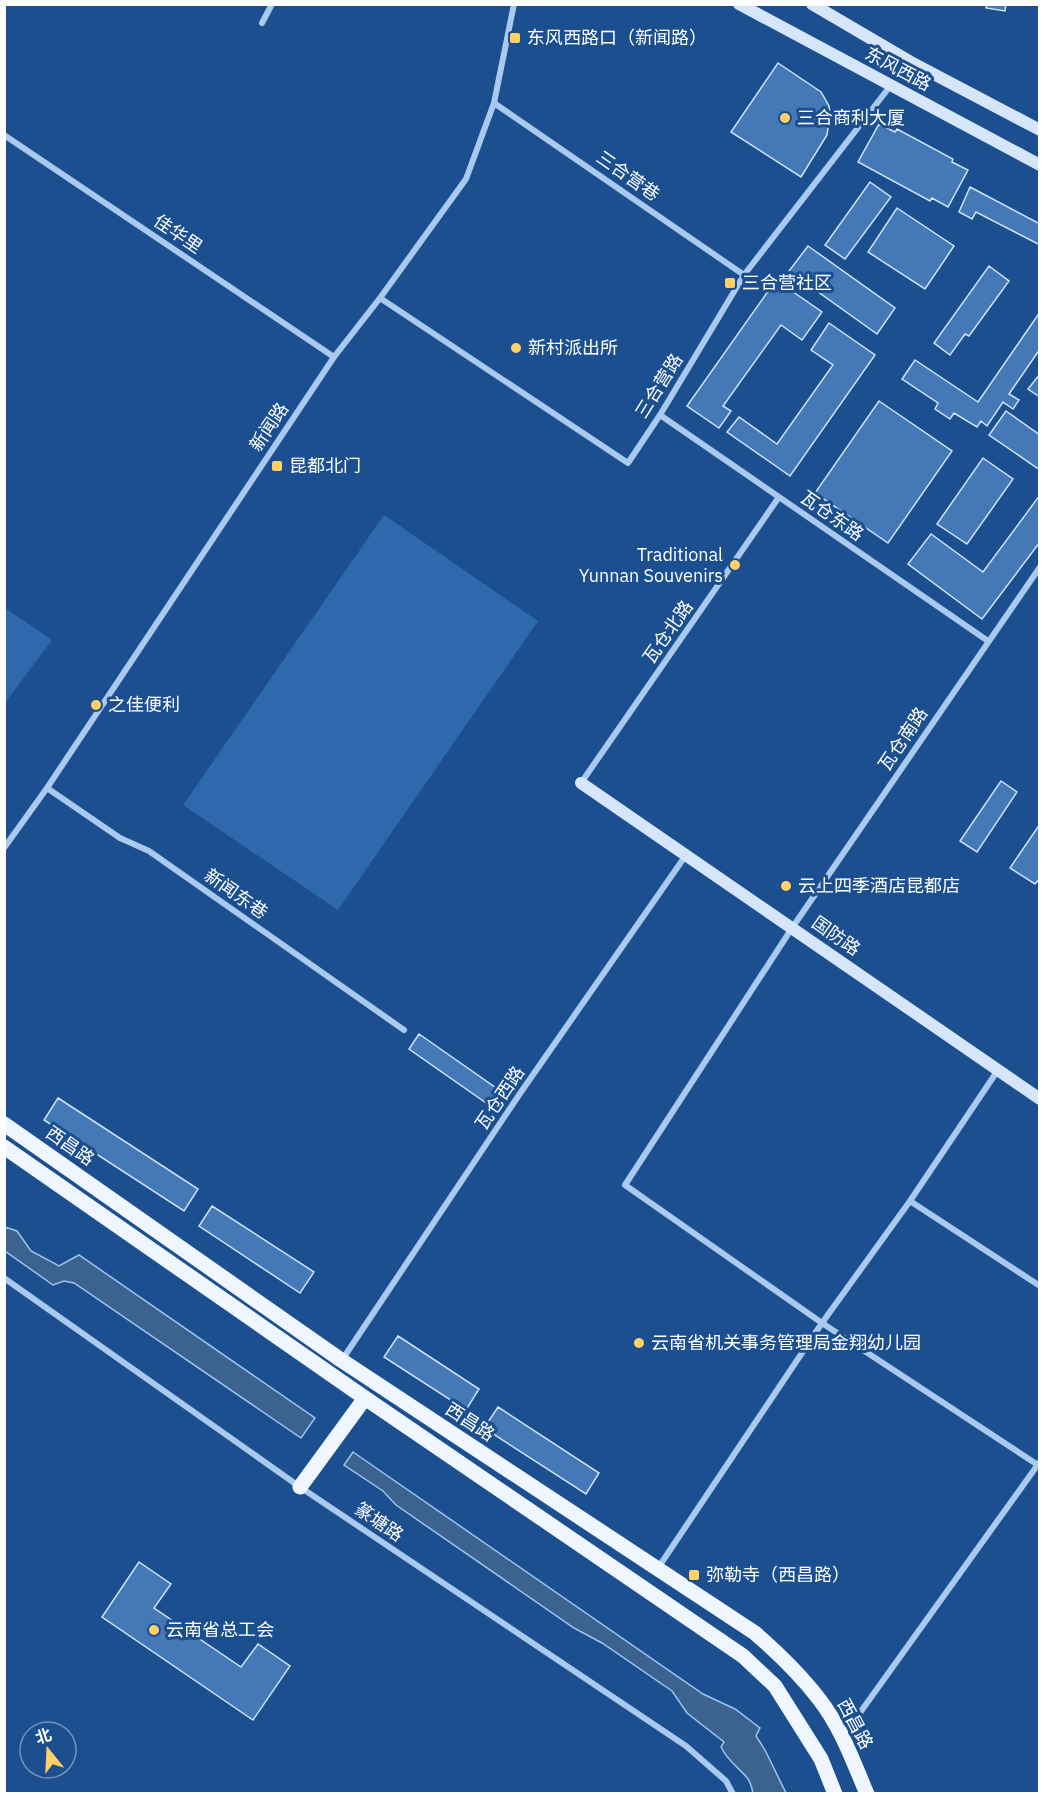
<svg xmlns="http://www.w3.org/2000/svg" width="1044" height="1798" font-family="'IBM Plex Sans','Noto Sans SC',sans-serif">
  <rect width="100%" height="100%" fill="#1b4f8f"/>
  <path fill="#2e69ad" d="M384 515 538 621 338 910 183 805Z
    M5 608 52 640 5 703Z"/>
  <path fill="#3c6290" stroke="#9cc4f0" stroke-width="1.5" d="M5 1227 17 1231 31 1251 59 1266 79 1255 315 1418 301 1438 74 1283 64 1281 53 1285 5 1251Z
    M353 1452 703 1694 735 1709 760 1728 756 1736 765 1750 786 1793H753C752 1789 751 1783 748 1779 739 1767 728 1762 721 1747L724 1742 687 1713 672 1691 602 1643 574 1628 396 1505 383 1491 344 1465Z"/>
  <path fill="#4478b7" stroke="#cfe3fa" stroke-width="1.5" d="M987 4H1006L1005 11 986 8Z
    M778 63 821 92 829 106 830 114 827 135 801 177 731 132Z
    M879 124 895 132 897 129 953 159 952 162 968 170 948 207 932 198 930 201 858 162Z
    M870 182 891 197 845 259 825 245Z
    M970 187 1040 224V245L976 212 972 219 959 212Z
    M897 208 954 246 925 289 868 252Z
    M808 246 895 308 877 334 789 271Z
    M989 266 1009 281 969 336 965 334 950 355 934 343Z
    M776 280 822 312 802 340 781 325 723 406 731 411 719 428 687 406Z
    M1040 312V349L1009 394 1019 400 1013 409 1003 402 987 426 981 421 977 427 954 413 950 419 935 409 938 403 902 379 915 360 978 402Z
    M829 323 875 355 790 476 727 432 739 417 777 444 833 365 811 350Z
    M1040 374V397L1028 389Z
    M879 401 952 451 888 543 815 493Z
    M1006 411 1040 435V470L989 435Z
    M983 458 1013 479 967 544 937 524Z
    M1040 495V542L982 619 908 564 931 534 983 572Z
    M1001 781 1017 792 977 852 960 841Z
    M1040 824V878L1035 884 1010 868Z
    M419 1034 499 1090 489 1105 409 1049Z
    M58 1098 198 1189 184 1211 44 1120Z
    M212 1206 314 1272 300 1293 199 1226Z
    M398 1336 479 1389 466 1410 384 1357Z
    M498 1407 599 1473 586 1494 484 1428Z
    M139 1562 171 1584 154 1608 241 1667 258 1644 290 1666 253 1720 102 1617Z"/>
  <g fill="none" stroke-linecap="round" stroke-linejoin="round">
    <path stroke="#a9c9ee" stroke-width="6" d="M262 23 272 4
      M494 103 744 275
      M4 135 334 357
      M380 298 628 463 660 415 744 275 891 85
      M660 415 988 641
      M581 783 779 497
      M47 788 120 838 149 851 404 1030
      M4 848 47 788 334 357 380 298 466 179 494 103 514 4
      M910 1201 1040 1286
      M4 1278 300 1487 686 1746 726 1781 733 1794
      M342 1360 521 1092 686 855
      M1038 1465 822 1323 625 1185 792 928 1040 567
      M658 1568 822 1323 910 1201 998 1070
      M844 1735 1039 1463"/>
    <path stroke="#d6e6fa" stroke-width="12" d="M739 4 1040 165
      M812 4 909 61 1040 130
      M581 783 1040 1099"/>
    <path stroke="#f0f6ff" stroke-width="15" d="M4 1124 341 1360 755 1633C778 1653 800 1674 819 1699 841 1727 853 1761 867 1794
      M4 1147 365 1398 743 1656 775 1686 821 1759 835 1794
      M300 1487 365 1398"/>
  </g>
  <g fill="#ffd166" stroke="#1b4f8f" stroke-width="2">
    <rect x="509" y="32" width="12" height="12" rx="3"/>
    <circle cx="785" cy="118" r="6"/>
    <rect x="724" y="277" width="12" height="12" rx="3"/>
    <circle cx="516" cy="348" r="6"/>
    <rect x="271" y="460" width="12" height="12" rx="3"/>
    <circle cx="735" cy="565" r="6"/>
    <circle cx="96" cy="705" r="6"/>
    <circle cx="786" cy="886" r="6"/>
    <circle cx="639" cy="1343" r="6"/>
    <rect x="688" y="1569" width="12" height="12" rx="3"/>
    <circle cx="154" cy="1630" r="6"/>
  </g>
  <g text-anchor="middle" stroke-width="6" stroke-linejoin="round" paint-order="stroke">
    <g font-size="18" fill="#fff" stroke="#1b4f8f" text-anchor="start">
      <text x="527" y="44">东风西路口（新闻路）</text>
      <text x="797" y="124">三合商利大厦</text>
      <text x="742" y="289">三合营社区</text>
      <text x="528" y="354">新村派出所</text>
      <text x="289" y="472">昆都北门</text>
      <text x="723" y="561" text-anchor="end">Traditional<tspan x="723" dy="21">Yunnan Souvenirs</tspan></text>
      <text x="108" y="711">之佳便利</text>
      <text x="798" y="892">云上四季酒店昆都店</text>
      <text x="651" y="1349">云南省机关事务管理局金翔幼儿园</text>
      <text x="706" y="1581">弥勒寺（西昌路）</text>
      <text x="166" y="1636">云南省总工会</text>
    </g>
    <g font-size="18" fill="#fff" stroke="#1b4f8f">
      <text transform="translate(898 69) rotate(28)" y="6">东风西路</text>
      <text transform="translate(628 176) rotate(35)" y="6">三合营巷</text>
      <text transform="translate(178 234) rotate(34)" y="6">佳华里</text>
      <text transform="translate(659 386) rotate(-58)" y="6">三合营路</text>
      <text transform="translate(269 427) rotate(-56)" y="6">新闻路</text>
      <text transform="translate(832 516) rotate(35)" y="6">瓦仓东路</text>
      <text transform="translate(668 632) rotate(-55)" y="6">瓦仓北路</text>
      <text transform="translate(903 739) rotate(-56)" y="6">瓦仓南路</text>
      <text transform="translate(236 894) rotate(35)" y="6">新闻东巷</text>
      <text transform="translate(836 936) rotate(35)" y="6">国防路</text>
      <text transform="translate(500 1098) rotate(-56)" y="6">瓦仓西路</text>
      <text transform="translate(70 1146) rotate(35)" y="6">西昌路</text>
      <text transform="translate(470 1422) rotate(33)" y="6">西昌路</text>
      <text transform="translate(379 1522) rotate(34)" y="6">篆塘路</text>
      <text transform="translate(855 1724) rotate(62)" y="6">西昌路</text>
    </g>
  </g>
  <rect width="1044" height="1798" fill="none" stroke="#ffffff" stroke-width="12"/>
  <g transform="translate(48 1750) rotate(342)"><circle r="28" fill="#1b4f8f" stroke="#7695bc" stroke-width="1.5"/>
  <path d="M0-4.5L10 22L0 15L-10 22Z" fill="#ffd166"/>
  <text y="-9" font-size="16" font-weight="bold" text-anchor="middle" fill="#ffffff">北</text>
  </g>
</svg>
